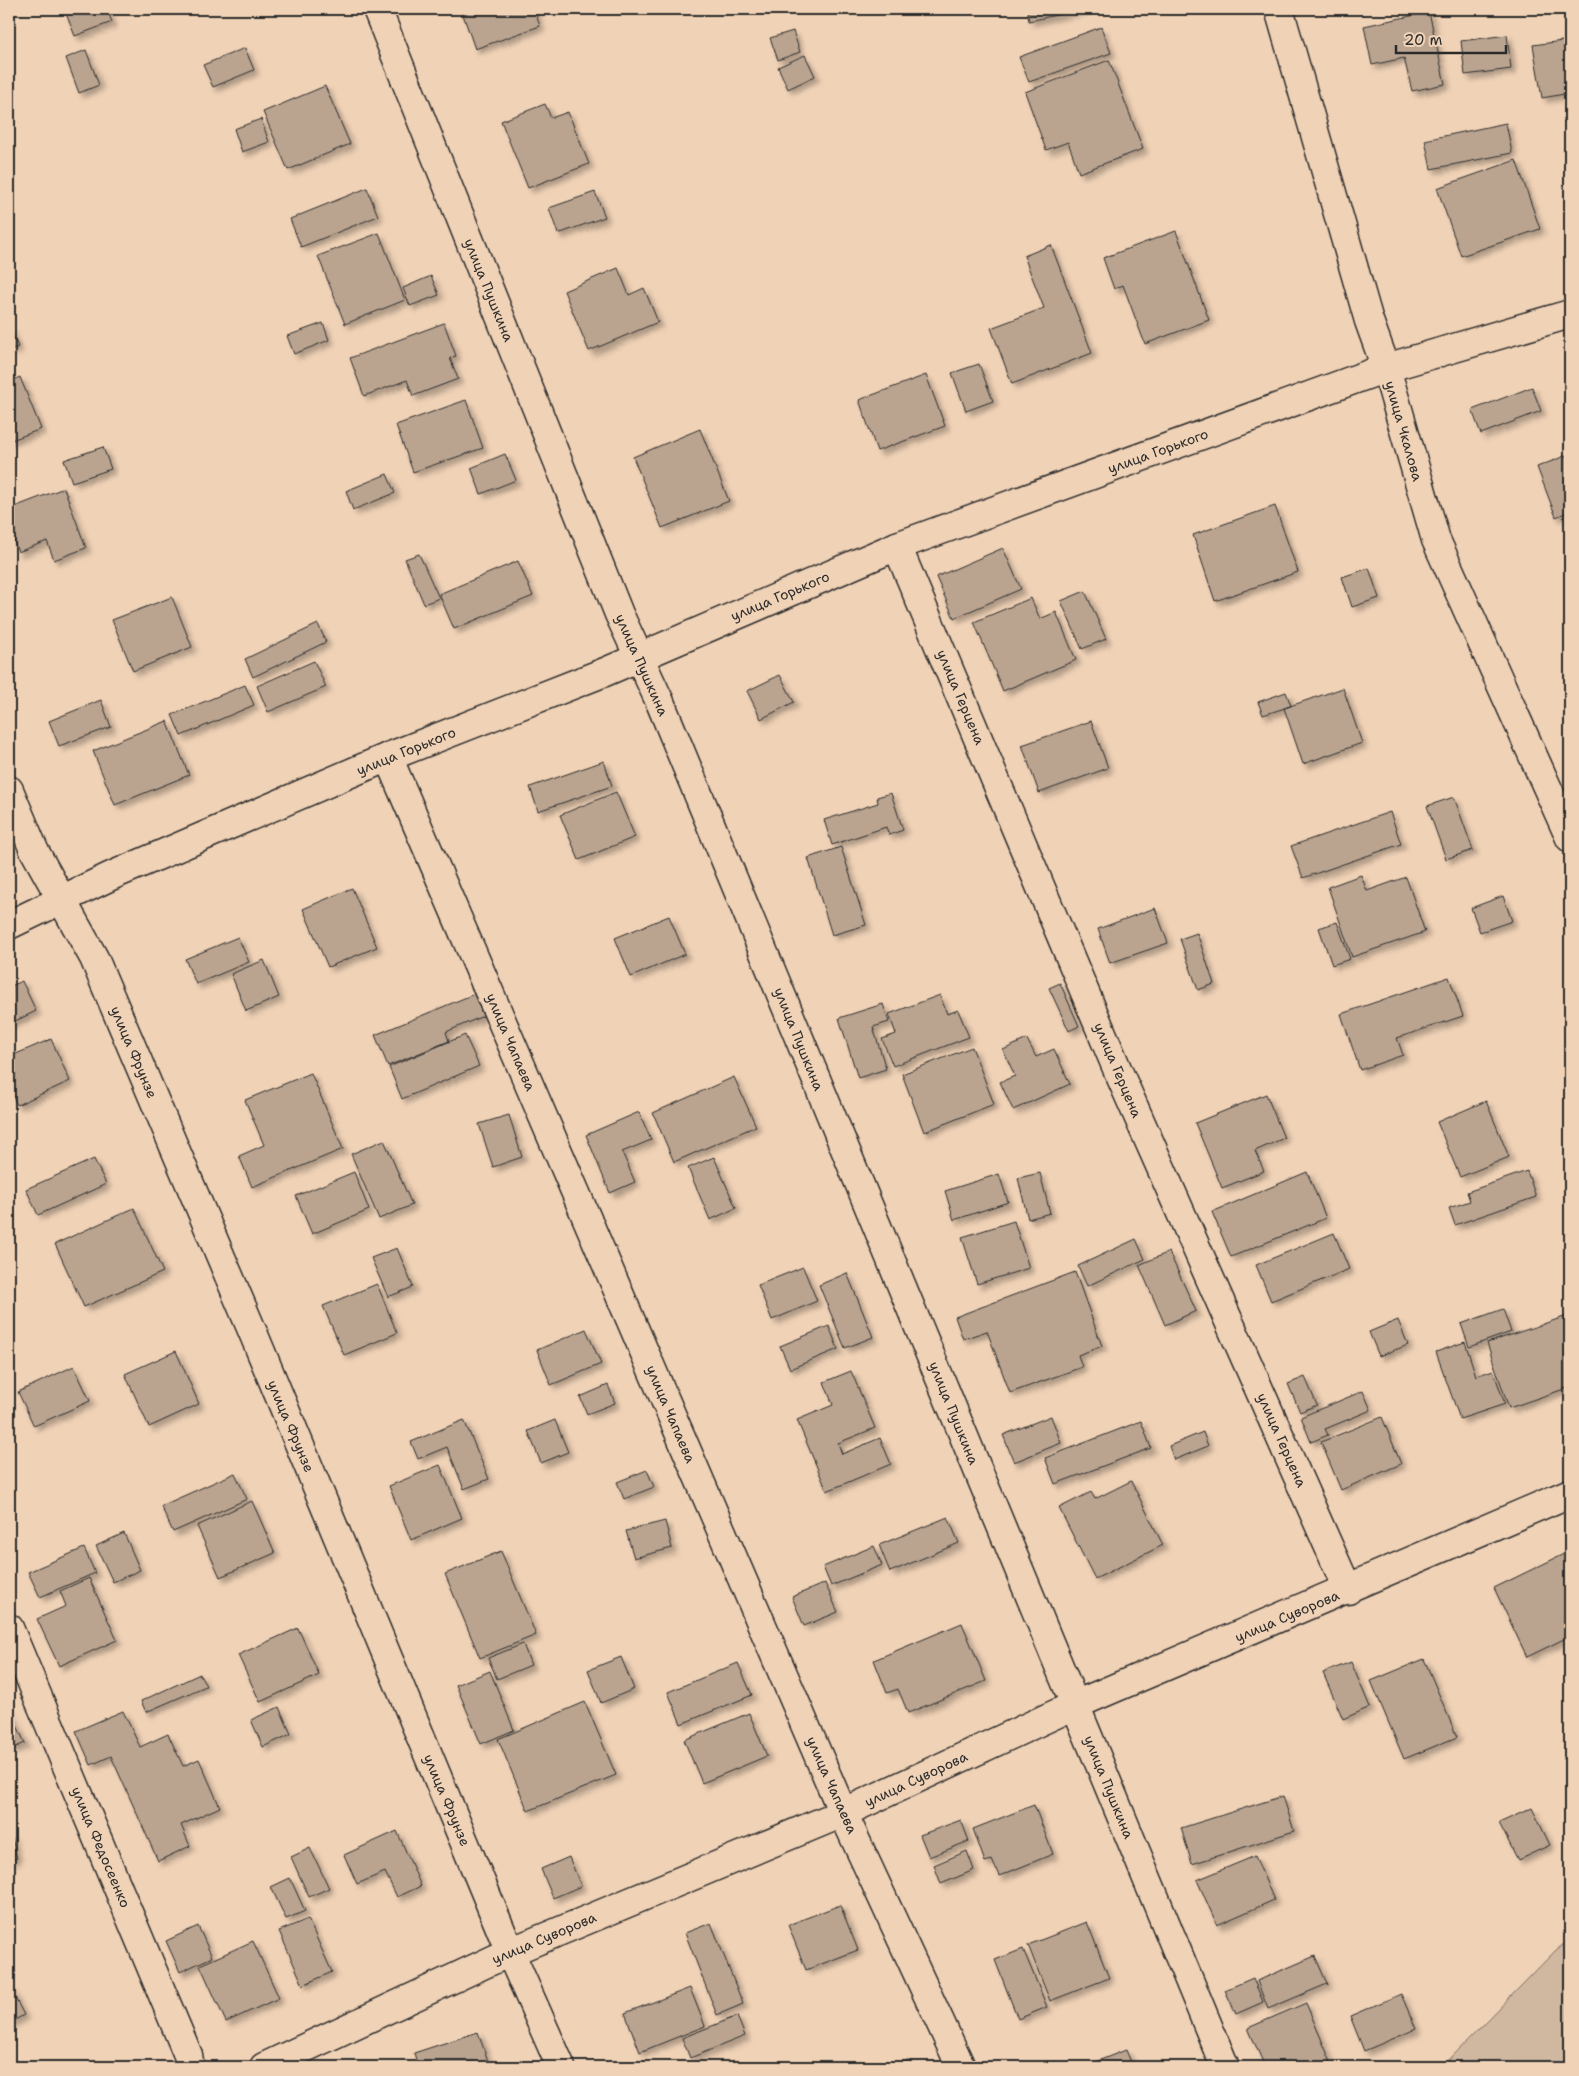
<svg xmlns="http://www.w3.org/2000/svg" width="1579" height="2076" font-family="'Shantell Sans',sans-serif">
  <defs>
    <filter id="shadow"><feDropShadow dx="4.5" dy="4.5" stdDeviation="2.5" flood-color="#0004"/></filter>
  </defs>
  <rect width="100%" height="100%" fill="#f0d2b6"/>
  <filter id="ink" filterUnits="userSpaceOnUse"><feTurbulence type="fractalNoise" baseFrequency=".02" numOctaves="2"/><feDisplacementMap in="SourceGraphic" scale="10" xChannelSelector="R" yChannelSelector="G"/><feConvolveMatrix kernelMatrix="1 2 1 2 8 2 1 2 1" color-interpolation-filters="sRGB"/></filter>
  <g filter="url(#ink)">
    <path fill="#d0b7a0" stroke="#7e7166" d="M1570 1939V2067H1442L1555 1951Z"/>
    <path fill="#baa490" stroke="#2b2b2b" filter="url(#shadow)" d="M71 9H107L112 22 75 36 65 11Z
      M461 9H534L540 26 475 49Z
      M1027 9H1084L1029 21Z
      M1429 12 1445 84 1412 91 1404 58 1372 65 1364 26Z
      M1101 27 1111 53 1029 82 1019 57Z
      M793 31 800 52 778 60 770 38Z
      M1507 35 1511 69 1465 75 1461 41Z
      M1570 40V93L1542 98 1533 45Z
      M245 48 254 70 213 87 203 65Z
      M86 50 99 85 79 93 66 58Z
      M805 55 815 76 788 89 778 67Z
      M1109 60 1143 149 1079 173 1068 142 1046 150 1025 92Z
      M325 86 350 144 288 170 263 112Z
      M545 104 551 118 568 112 589 164 528 188 501 121Z
      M261 119 269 142 242 152 234 129Z
      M1506 123 1512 153 1431 169 1425 140Z
      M1516 160 1540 229 1461 256 1437 188Z
      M367 188 378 216 301 247 290 219Z
      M595 192 605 217 558 234 549 208Z
      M1176 231 1209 320 1145 344 1123 285 1114 289 1103 258Z
      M379 233 405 300 345 324 318 256Z
      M1051 245 1092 353 1012 384 991 328 1044 308 1024 256Z
      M618 268 629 295 644 288 658 322 589 351 564 291Z
      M431 276 439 295 410 306 403 288Z
      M323 323 329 340 294 354 287 336Z
      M444 323 456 356 450 358 458 379 413 396 407 380 364 396 350 358Z
      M9 326 18 347 9 351Z
      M979 364 993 401 966 411 952 373Z
      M926 375 945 426 877 451 859 400Z
      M20 377 41 429 9 441V382Z
      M1532 387 1541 411 1481 434 1472 410Z
      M466 400 483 448 413 472 396 425Z
      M700 429 729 501 662 528 633 457Z
      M103 447 111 469 72 482 64 460Z
      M505 454 516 480 481 494 471 468Z
      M1570 454V511L1556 517 1537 467Z
      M387 474 395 493 353 510 346 491Z
      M64 488 86 548 54 560 47 541 18 552 9 526V509Z
      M1275 506 1298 572 1215 601 1193 535Z
      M1003 548 1021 589 954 618 936 577Z
      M419 554 439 598 424 604 405 559Z
      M518 561 533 596 454 629 439 594Z
      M1369 568 1379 598 1352 607 1342 577Z
      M1085 591 1106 639 1082 649 1061 601Z
      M172 597 192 647 133 671 112 620Z
      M1031 598 1040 619 1056 612 1076 660 1003 691 974 622Z
      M318 624 326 642 253 677 245 659Z
      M314 661 326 687 268 712 257 686Z
      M780 675 794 702 761 719 747 691Z
      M245 685 254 705 181 736 172 715Z
      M1343 688 1362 743 1303 764 1284 708Z
      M1286 692 1291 706 1263 715 1258 702Z
      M101 700 111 727 59 746 49 721Z
      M167 721 189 775 115 805 93 751Z
      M1091 721 1108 768 1039 793 1022 745Z
      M604 761 612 786 538 811 530 787Z
      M616 792 635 837 579 860 560 815Z
      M891 793 903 830 889 835 886 827 832 845 824 820 878 803 877 797Z
      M1454 797 1473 850 1446 859 1427 806Z
      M1390 812 1401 844 1303 878 1291 846Z
      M841 847 866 925 832 935 808 858Z
      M1361 875 1367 891 1406 877 1425 932 1352 957 1328 887Z
      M352 888 377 947 328 967 303 909Z
      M1503 896 1512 921 1480 932 1471 908Z
      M1155 908 1168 943 1110 963 1098 929Z
      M669 916 685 954 631 977 615 938Z
      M1337 922 1350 959 1332 965 1319 928Z
      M1197 933 1214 984 1198 990 1180 939Z
      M238 937 249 962 196 984 185 959Z
      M264 960 279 997 246 1011 231 974Z
      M1449 977 1463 1016 1397 1038 1403 1055 1360 1070 1341 1014Z
      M22 981 36 1011 9 1024V987Z
      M1060 983 1079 1026 1069 1031 1049 988Z
      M474 994 483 1016 446 1032 449 1041 388 1066 375 1035Z
      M940 995 947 1014 958 1010 969 1037 893 1066 882 1039 896 1034 889 1014Z
      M883 1004 889 1022 873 1027 886 1069 858 1078 839 1018Z
      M465 1035 479 1066 402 1099 389 1067Z
      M51 1039 70 1081 17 1105 9 1088V1057Z
      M1027 1039 1036 1057 1054 1049 1070 1084 1013 1110 1000 1082 1015 1076 1003 1050Z
      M972 1047 994 1104 924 1132 902 1074Z
      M311 1073 343 1149 252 1187 239 1156 264 1145 245 1100Z
      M734 1077 756 1126 674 1162 653 1113Z
      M1266 1094 1284 1138 1255 1151 1264 1171 1222 1188 1195 1123Z
      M1486 1101 1509 1157 1460 1177 1437 1122Z
      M639 1112 651 1140 622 1152 635 1182 610 1193 586 1135Z
      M509 1115 522 1157 493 1167 479 1124Z
      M384 1140 412 1205 379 1219 351 1154Z
      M714 1157 736 1208 710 1220 688 1168Z
      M94 1159 106 1184 38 1215 26 1189Z
      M1527 1171 1536 1197 1455 1225 1449 1208 1470 1201 1467 1192Z
      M354 1172 369 1210 312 1234 296 1196Z
      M1307 1172 1326 1218 1231 1257 1212 1212Z
      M1040 1173 1050 1213 1028 1219 1018 1178Z
      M999 1174 1008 1202 954 1220 945 1191Z
      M134 1208 163 1272 84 1307 55 1244Z
      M1014 1221 1029 1268 977 1284 962 1237Z
      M1334 1233 1349 1269 1271 1301 1256 1265Z
      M1136 1239 1145 1259 1087 1286 1078 1266Z
      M397 1248 413 1287 388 1297 371 1258Z
      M1169 1252 1196 1311 1165 1325 1139 1265Z
      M803 1267 817 1301 772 1320 758 1285Z
      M1075 1272 1102 1346 1078 1355 1082 1367 1010 1393 987 1331 963 1339 955 1317Z
      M847 1273 873 1337 845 1348 819 1285Z
      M377 1284 397 1333 344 1355 323 1306Z
      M1503 1309 1511 1332 1469 1347 1461 1324Z
      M1567 1316 1570 1326V1387L1509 1408 1487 1343Z
      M1398 1320 1408 1345 1379 1356 1369 1332Z
      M829 1326 838 1349 790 1369 780 1346Z
      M586 1329 601 1364 551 1385 537 1350Z
      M1465 1342 1476 1376 1493 1370 1505 1404 1460 1419 1436 1352Z
      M176 1351 199 1404 149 1427 125 1374Z
      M74 1366 90 1401 34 1426 18 1392Z
      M851 1371 875 1428 838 1443 842 1454 880 1438 891 1464 827 1491 797 1420 833 1405 824 1382Z
      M1305 1377 1317 1405 1300 1412 1288 1384Z
      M608 1385 615 1403 587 1414 580 1397Z
      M1363 1391 1371 1410 1325 1429 1328 1435 1311 1442 1301 1417Z
      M1051 1416 1061 1443 1014 1462 1003 1435Z
      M1382 1417 1401 1464 1341 1490 1321 1442Z
      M464 1420 489 1479 464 1489 447 1447 418 1459 411 1442Z
      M555 1420 568 1452 541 1463 528 1431Z
      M1141 1421 1151 1448 1055 1484 1045 1458Z
      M1203 1432 1208 1446 1174 1460 1169 1446Z
      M440 1465 462 1518 411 1540 389 1486Z
      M647 1470 654 1487 624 1499 617 1482Z
      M235 1473 247 1499 173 1532 161 1506Z
      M1131 1481 1163 1545 1095 1579 1059 1508 1091 1492 1095 1499Z
      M252 1501 275 1553 220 1577 197 1526Z
      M948 1517 959 1543 890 1572 879 1545Z
      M665 1521 672 1548 634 1558 626 1531Z
      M124 1533 140 1570 113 1582 96 1546Z
      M874 1546 882 1565 831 1586 823 1567Z
      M84 1548 95 1573 40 1597 28 1572Z
      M501 1551 536 1635 480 1658 445 1574Z
      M1570 1551V1636L1527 1657 1494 1588Z
      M89 1578 117 1640 59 1666 37 1619 66 1606 60 1591Z
      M825 1583 838 1612 804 1626 792 1597Z
      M962 1623 986 1681 908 1713 898 1689 887 1693 874 1660Z
      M298 1628 319 1675 260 1702 238 1655Z
      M523 1644 531 1665 497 1679 488 1658Z
      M621 1657 634 1689 601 1703 588 1670Z
      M1424 1659 1457 1737 1404 1759 1371 1681Z
      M1351 1662 1370 1707 1343 1719 1323 1673Z
      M738 1663 752 1695 681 1724 668 1692Z
      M490 1671 514 1730 481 1744 456 1685Z
      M200 1674 206 1686 146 1712 141 1701Z
      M585 1702 616 1775 528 1811 498 1739Z
      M279 1707 291 1734 263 1747 251 1720Z
      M9 1708 25 1743 9 1750Z
      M123 1711 140 1747 168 1734 183 1766 199 1759 220 1807 181 1825 190 1846 158 1861 111 1756 91 1765 76 1731Z
      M749 1713 767 1756 702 1783 684 1740Z
      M1283 1796 1294 1831 1192 1864 1181 1828Z
      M1034 1805 1053 1854 999 1876 992 1860 985 1862 973 1829Z
      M1532 1808 1550 1845 1518 1860 1499 1823Z
      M961 1820 969 1841 929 1857 920 1835Z
      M397 1831 421 1886 397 1897 385 1872 357 1884 344 1855Z
      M11 1835 17 1858 9 1861V1836Z
      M310 1848 329 1888 309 1897 291 1857Z
      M967 1851 974 1870 941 1884 934 1865Z
      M1255 1856 1274 1900 1217 1925 1197 1880Z
      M569 1857 581 1886 553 1898 541 1869Z
      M290 1878 305 1911 286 1919 271 1887Z
      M840 1905 858 1950 806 1970 788 1925Z
      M308 1919 332 1972 303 1985 279 1931Z
      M1087 1922 1109 1978 1050 2001 1028 1945Z
      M711 1923 743 2004 717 2015 685 1933Z
      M198 1926 212 1957 180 1972 166 1941Z
      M253 1941 279 1998 226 2022 200 1965Z
      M1023 1949 1047 2007 1018 2019 995 1960Z
      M1315 1956 1328 1986 1327 1984 1268 2009 1257 1981Z
      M1253 1978 1263 2002 1236 2014 1225 1990Z
      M9 1986 24 2015 9 2023Z
      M690 1988 705 2026 640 2052 625 2013Z
      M1401 1994 1416 2029 1364 2051 1350 2016Z
      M1306 2003 1333 2067H1265L1248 2028Z
      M737 2016 745 2036 690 2058 682 2038Z
      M478 2032 490 2067H418L414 2053Z
      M1126 2050 1133 2067H1082Z
      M908 2060 911 2067H889Z"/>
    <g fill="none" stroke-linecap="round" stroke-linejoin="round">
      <defs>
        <path id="minor" d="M377 9 619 614 660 702 1225 2067
          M1279 9 1369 321 1386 368 1436 540 1570 838
          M897 546 1118 1071 1348 1590
          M388 757 843 1813 961 2067
          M9 790 34 850 94 958 254 1335 510 1952 561 2067
          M9 1628 188 2055 190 2067
          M264 2067 510 1952 843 1813 1075 1705 1570 1493"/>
        <path id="secondary" d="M9 925 111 876 388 757 605 672 897 546 1386 368 1570 314"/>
      </defs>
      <use href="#minor" stroke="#2b2b2b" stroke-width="31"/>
      <use href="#secondary" stroke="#2b2b2b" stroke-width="31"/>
      <use href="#minor" stroke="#f0d2b6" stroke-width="28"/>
      <use href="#secondary" stroke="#f0d2b6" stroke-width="28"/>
    </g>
  </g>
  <g text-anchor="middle" stroke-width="4" stroke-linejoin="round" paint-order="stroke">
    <g font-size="14" fill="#2b2b2b" stroke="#f0d2b6">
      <text transform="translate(489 290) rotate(68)" y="5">улица Пушкина</text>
      <text transform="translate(1404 431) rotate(74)" y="5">улица Чкалова</text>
      <text transform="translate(1158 451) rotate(-20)" y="5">улица Горького</text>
      <text transform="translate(780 596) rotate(-23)" y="5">улица Горького</text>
      <text transform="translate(642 665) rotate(66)" y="5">улица Пушкина</text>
      <text transform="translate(961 697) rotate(67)" y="5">улица Герцена</text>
      <text transform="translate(406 751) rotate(-22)" y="5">улица Горького</text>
      <text transform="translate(799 1039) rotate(68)" y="5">улица Пушкина</text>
      <text transform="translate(511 1042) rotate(67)" y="5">улица Чапаева</text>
      <text transform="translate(134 1052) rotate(67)" y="5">улица Фрунзе</text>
      <text transform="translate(1118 1070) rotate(67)" y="5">улица Герцена</text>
      <text transform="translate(954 1413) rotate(68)" y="5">улица Пушкина</text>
      <text transform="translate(671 1414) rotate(67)" y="5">улица Чапаева</text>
      <text transform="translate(291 1426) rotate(67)" y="5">улица Фрунзе</text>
      <text transform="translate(1282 1440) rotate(66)" y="5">улица Герцена</text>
      <text transform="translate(1287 1616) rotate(-23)" y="5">улица Суворова</text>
      <text transform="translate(916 1779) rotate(-25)" y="5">улица Суворова</text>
      <text transform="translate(832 1785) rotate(66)" y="5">улица Чапаева</text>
      <text transform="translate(1109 1787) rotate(68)" y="5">улица Пушкина</text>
      <text transform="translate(447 1800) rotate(67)" y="5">улица Фрунзе</text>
      <text transform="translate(101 1847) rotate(67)" y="5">улица Федосеенко</text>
      <text transform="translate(544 1938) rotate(-23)" y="5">улица Суворова</text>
    </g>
  </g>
  <rect width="1579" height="2076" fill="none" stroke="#f0d2b6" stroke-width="30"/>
  <rect x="15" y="15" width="1549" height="2046" fill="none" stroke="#2b2b2b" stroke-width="2" filter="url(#ink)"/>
  <path d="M1396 45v8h110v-8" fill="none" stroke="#2b2b2b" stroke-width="2.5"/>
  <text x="1404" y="45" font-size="15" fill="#2b2b2b" stroke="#f0d2b6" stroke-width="4" paint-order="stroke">20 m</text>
</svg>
